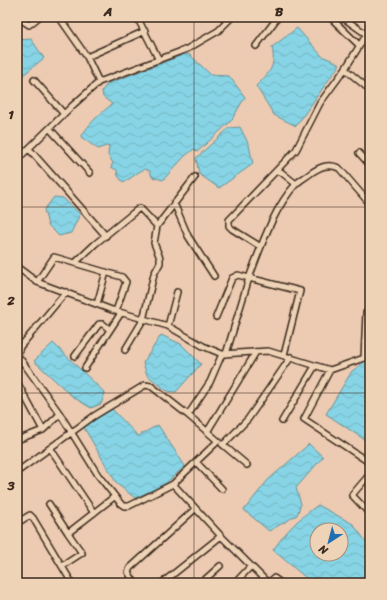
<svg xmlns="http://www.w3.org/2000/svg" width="387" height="600" font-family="Sriracha,sans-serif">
  <defs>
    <pattern id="water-waves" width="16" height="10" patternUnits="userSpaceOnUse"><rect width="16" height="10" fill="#86d4e5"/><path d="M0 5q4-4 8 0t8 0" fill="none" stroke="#75b6c4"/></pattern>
  </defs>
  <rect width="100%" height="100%" fill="#edcbb2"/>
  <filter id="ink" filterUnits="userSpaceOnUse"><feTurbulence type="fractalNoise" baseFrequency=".025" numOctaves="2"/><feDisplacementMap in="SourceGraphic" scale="8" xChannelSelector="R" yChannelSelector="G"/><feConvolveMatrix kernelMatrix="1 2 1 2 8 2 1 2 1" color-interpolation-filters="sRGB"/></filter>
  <g filter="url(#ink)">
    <path fill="url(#water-waves)" stroke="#689095" fill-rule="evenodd" d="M297 28 322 56 340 64 296 126 274 115 256 86C270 72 276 67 272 47Z
      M31 39 44 58 22 76 17 74V40Z
      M185 54 190 55 211 75 229 76 245 97 231 121 197 152 194 149 185 156 163 180 152 177 150 171 145 169C136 172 132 179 123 182L118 176 117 170 111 167 113 163 108 155 109 145 98 149 81 137C89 123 100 114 112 104L103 97 102 91 107 84Z
      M240 127 249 145 253 164 219 188 199 174 196 158 229 128Z
      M54 197 63 198 80 214 71 233 59 236 48 225 44 210Z
      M161 335 181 344 201 364 176 392 167 391 147 375 143 363Z
      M53 343 105 393 101 404 91 408 73 397 34 361Z
      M366 361 370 365V435L365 440 326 414 352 371Z
      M112 409 138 436 158 425 185 466 164 485 135 498 117 484 83 426Z
      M309 444 323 457 296 488 301 504 297 515 269 531 244 510 268 480Z
      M318 505 353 524 370 547V583H312L273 550C288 529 297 520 318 505ZM317 530H341V554H317Z"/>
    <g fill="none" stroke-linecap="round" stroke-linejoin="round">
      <defs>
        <path id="street" d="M59 17 87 57 99 82
          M137 17 159 60
          M223 17 227 22
          M330 17 359 45
          M342 17 366 34
          M17 19H20L29 25 39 17
          M256 46 278 17
          M87 57 145 31
          M345 69 370 90
          M34 80 64 114
          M50 129 90 173
          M30 150 106 236
          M359 153 370 165
          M17 163 18 159 72 106 99 82 187 49 218 31 232 17
          M275 172 296 150 320 103 345 69 370 29
          M174 203 188 236 214 276
          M261 247 232 229 229 226V220L275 172H281L296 184
          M75 263 95 244 138 209 140 208 157 226
          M17 267 37 282 112 310 168 326 203 346 222 354 268 351 330 370 364 358 370 357
          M37 282 54 257 122 277 126 282 116 311
          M66 292 20 347 18 353 19 357 60 414 98 475 121 504 124 506H129L173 484
          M97 304 106 272
          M216 317 232 278 238 275 249 278C261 247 273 209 296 184 300 180 306 177 311 173 320 167 328 163 339 168L370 204
          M168 326 177 292
          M125 350 143 320 154 274 160 263V258L154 243 157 226 195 177
          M222 354 210 382 188 415 218 441 173 484 221 536 268 583
          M226 354 249 278 300 291 284 355
          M75 356 99 324H103L109 329
          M364 358 366 313
          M85 368 121 313
          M330 370 304 419 370 463
          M17 382 43 430
          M282 421 315 366
          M207 432 256 352
          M17 440 43 430 60 414
          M222 444 247 465
          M223 445 248 419 291 357
          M50 448 94 513
          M197 463 222 489
          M17 472 94 416 145 385 151 386 188 415
          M370 474 352 495 370 514
          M49 504 68 533
          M17 523 30 515 33 518 72 583
          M62 566 82 553 68 533 114 497
          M269 582 274 578 281 583
          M135 583 128 572 130 568 195 509
          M162 583 221 536
          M201 583 220 566
          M235 583 251 566"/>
      </defs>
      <use href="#street" stroke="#3b2a1e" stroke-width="8"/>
      <use href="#street" stroke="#efd3b6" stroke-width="5"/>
    </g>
  </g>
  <path fill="none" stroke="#3b2a1e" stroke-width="1" stroke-opacity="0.55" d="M194 17V583M17 207H370M17 393H370"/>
  <rect width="387" height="600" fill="none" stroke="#efd3b6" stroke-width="44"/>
  <g transform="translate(329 542) rotate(216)"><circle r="19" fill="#efd3b6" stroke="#a78f79"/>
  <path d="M0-3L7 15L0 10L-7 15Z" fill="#1f6fb2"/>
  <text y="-6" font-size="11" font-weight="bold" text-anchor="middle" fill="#3b2a1e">N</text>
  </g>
  <rect x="22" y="22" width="343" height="556" fill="none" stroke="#3b2a1e" stroke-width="1.5"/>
  <g font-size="13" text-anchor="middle" font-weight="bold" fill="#3b2a1e">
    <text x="108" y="16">A</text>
    <text x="279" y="16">B</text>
    <text x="11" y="119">1</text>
    <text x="11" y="305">2</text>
    <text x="11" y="490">3</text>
  </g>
</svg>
